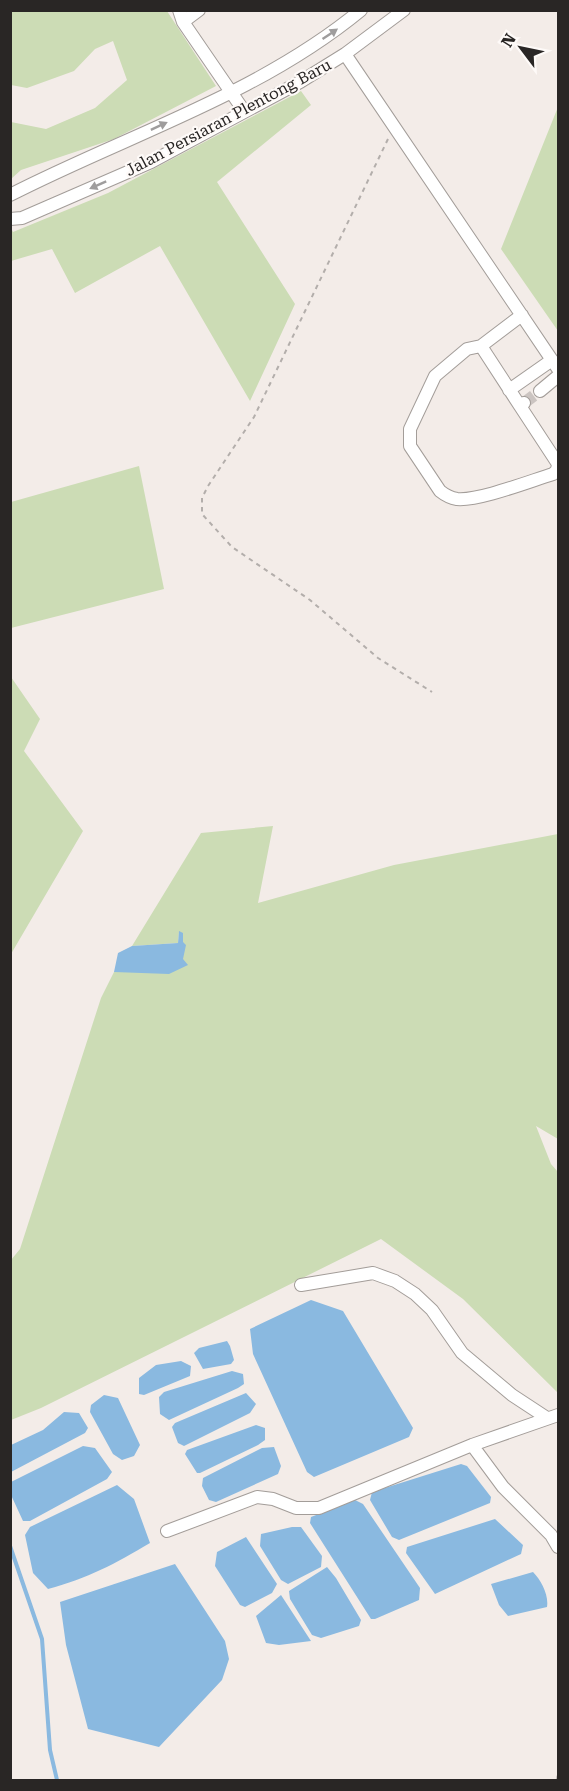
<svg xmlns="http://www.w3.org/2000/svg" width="569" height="1791" font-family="'Roboto Serif',serif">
  <rect width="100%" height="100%" fill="#f3ece8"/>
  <path fill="#ccdcb5" d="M11 10 167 11 216 86 114 139 21 170 11 179V122L46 129 95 108 127 80 113 41 95 49 74 71 27 88 11 85Z
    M301 91 311 105 217 182 295 304 250 401 160 246 75 293 52 249 11 261V228L13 232 108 193Z
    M558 107V331L501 249Z
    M139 466 164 589 11 628V502Z
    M11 677 40 719 24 751 83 831 11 954Z
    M273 826 258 903 394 865 558 834V1139L536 1126 551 1164 558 1172V1393L463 1299 381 1239 41 1408 11 1420V1260L20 1249 101 998 114 972 127 971 183 959V942L179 932 178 943 132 946 201 833Z"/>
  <path fill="#8ab9e0" d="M179 931 183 933V942L186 945 183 959 188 965 169 974 114 972 118 953 132 946 178 943Z
    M311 1300 343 1311 413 1428 409 1437 314 1477 307 1472 253 1354 250 1329Z
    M227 1341 230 1346 234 1360 231 1364 203 1369 194 1353 199 1348Z
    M181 1361 191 1366 190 1376 144 1395 139 1394V1378L156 1365Z
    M232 1371 243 1374 244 1384 238 1388 169 1420 160 1414 159 1397 164 1392Z
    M246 1393 256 1404 250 1413 184 1446 178 1443 172 1427 175 1423Z
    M104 1395 118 1398 140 1445 134 1456 122 1460 113 1454 90 1412 91 1405Z
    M64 1412 79 1413 88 1428 85 1433 11 1472V1445L43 1430Z
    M256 1425 265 1428V1440L258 1445 200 1473H197L185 1454 187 1450Z
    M83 1446 95 1448 112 1472 107 1479 30 1521H23L11 1495V1482Z
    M274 1447 281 1466 278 1474 216 1502 209 1500 202 1486 203 1478 262 1448Z
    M461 1464 467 1466 491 1497 490 1503 399 1540 392 1537 370 1500 372 1492Z
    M117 1485 134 1499 150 1543C115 1564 88 1578 48 1589L33 1573 25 1535 30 1527Z
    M355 1500 363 1504 420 1588 419 1600 375 1619H371L310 1523 311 1517Z
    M495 1519 523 1545 521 1554 435 1594 406 1553 407 1547Z
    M292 1527H301L322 1556 321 1567 288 1584 281 1580 260 1546 261 1534Z
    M246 1537 277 1584 272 1593 245 1607 240 1605 215 1566 217 1552Z
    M175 1564 225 1641 229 1659 222 1680 159 1747 88 1729 66 1645 60 1602Z
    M327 1567 336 1578 361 1620 359 1626 321 1638 312 1635 290 1599 289 1591Z
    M533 1572C541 1580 549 1595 547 1607L508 1616 499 1605 491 1584Z
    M281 1595 311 1641 279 1645 266 1643 256 1616Z"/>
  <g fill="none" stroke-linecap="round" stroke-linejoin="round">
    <path stroke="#8ab9e0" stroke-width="4" d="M10 1546 42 1639 50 1750 57 1780"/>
    <path stroke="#cbc4c1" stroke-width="12" stroke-dasharray="12 6" stroke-linecap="butt" d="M524 403 540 391"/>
    <defs>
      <path id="minor" d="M179 10 183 22 244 111
        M183 22 199 10
        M345 54 558 369
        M10 195C127 135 258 95 361 10
        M10 219 22 218 151 162 300 82 345 54 404 10
        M481 346 522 315
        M509 390 552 360
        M540 391 558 376
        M520 406 558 464 557 470 553 474C530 481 479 501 457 499 451 498 445 495 440 491L410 446V429L435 376 467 349 481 346 520 406 524 403
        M301 1285 373 1273 395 1281 415 1294 432 1310 462 1353 512 1395 547 1418
        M472 1445 503 1487 551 1535 558 1547
        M167 1531 257 1497 273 1499 296 1508H319L472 1445 558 1415"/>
    </defs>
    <use href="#minor" stroke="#a39d99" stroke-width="14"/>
    <path stroke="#b3aeab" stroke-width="2" stroke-dasharray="4.5 4.5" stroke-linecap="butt" d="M388 139 254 417 208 486 202 498V514L232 547 310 600 378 658 432 692
      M557 1780 558 1773"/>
    <use href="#minor" stroke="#fff" stroke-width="12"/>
  </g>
  <defs><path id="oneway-solid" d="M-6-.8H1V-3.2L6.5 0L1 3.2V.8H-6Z" transform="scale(1.5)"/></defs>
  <g fill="#9f9d9d">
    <use href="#oneway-solid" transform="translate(330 34) rotate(-34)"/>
    <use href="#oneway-solid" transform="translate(159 126) rotate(-25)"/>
    <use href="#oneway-solid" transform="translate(98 185) rotate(156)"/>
  </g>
  <g text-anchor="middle" stroke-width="4.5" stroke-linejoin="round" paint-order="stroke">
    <g font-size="16" fill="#292625" stroke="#fefaf8">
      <text transform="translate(228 117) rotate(-28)" y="6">Jalan Persiaran Plentong Baru</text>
    </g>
  </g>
  <rect width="569" height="1791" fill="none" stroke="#292625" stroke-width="24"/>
  <g transform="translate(521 48) rotate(302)" stroke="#fefaf8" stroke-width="4.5" paint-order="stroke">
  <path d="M0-4.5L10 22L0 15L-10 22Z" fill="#292625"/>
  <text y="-9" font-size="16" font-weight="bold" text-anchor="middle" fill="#292625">N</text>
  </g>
</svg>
